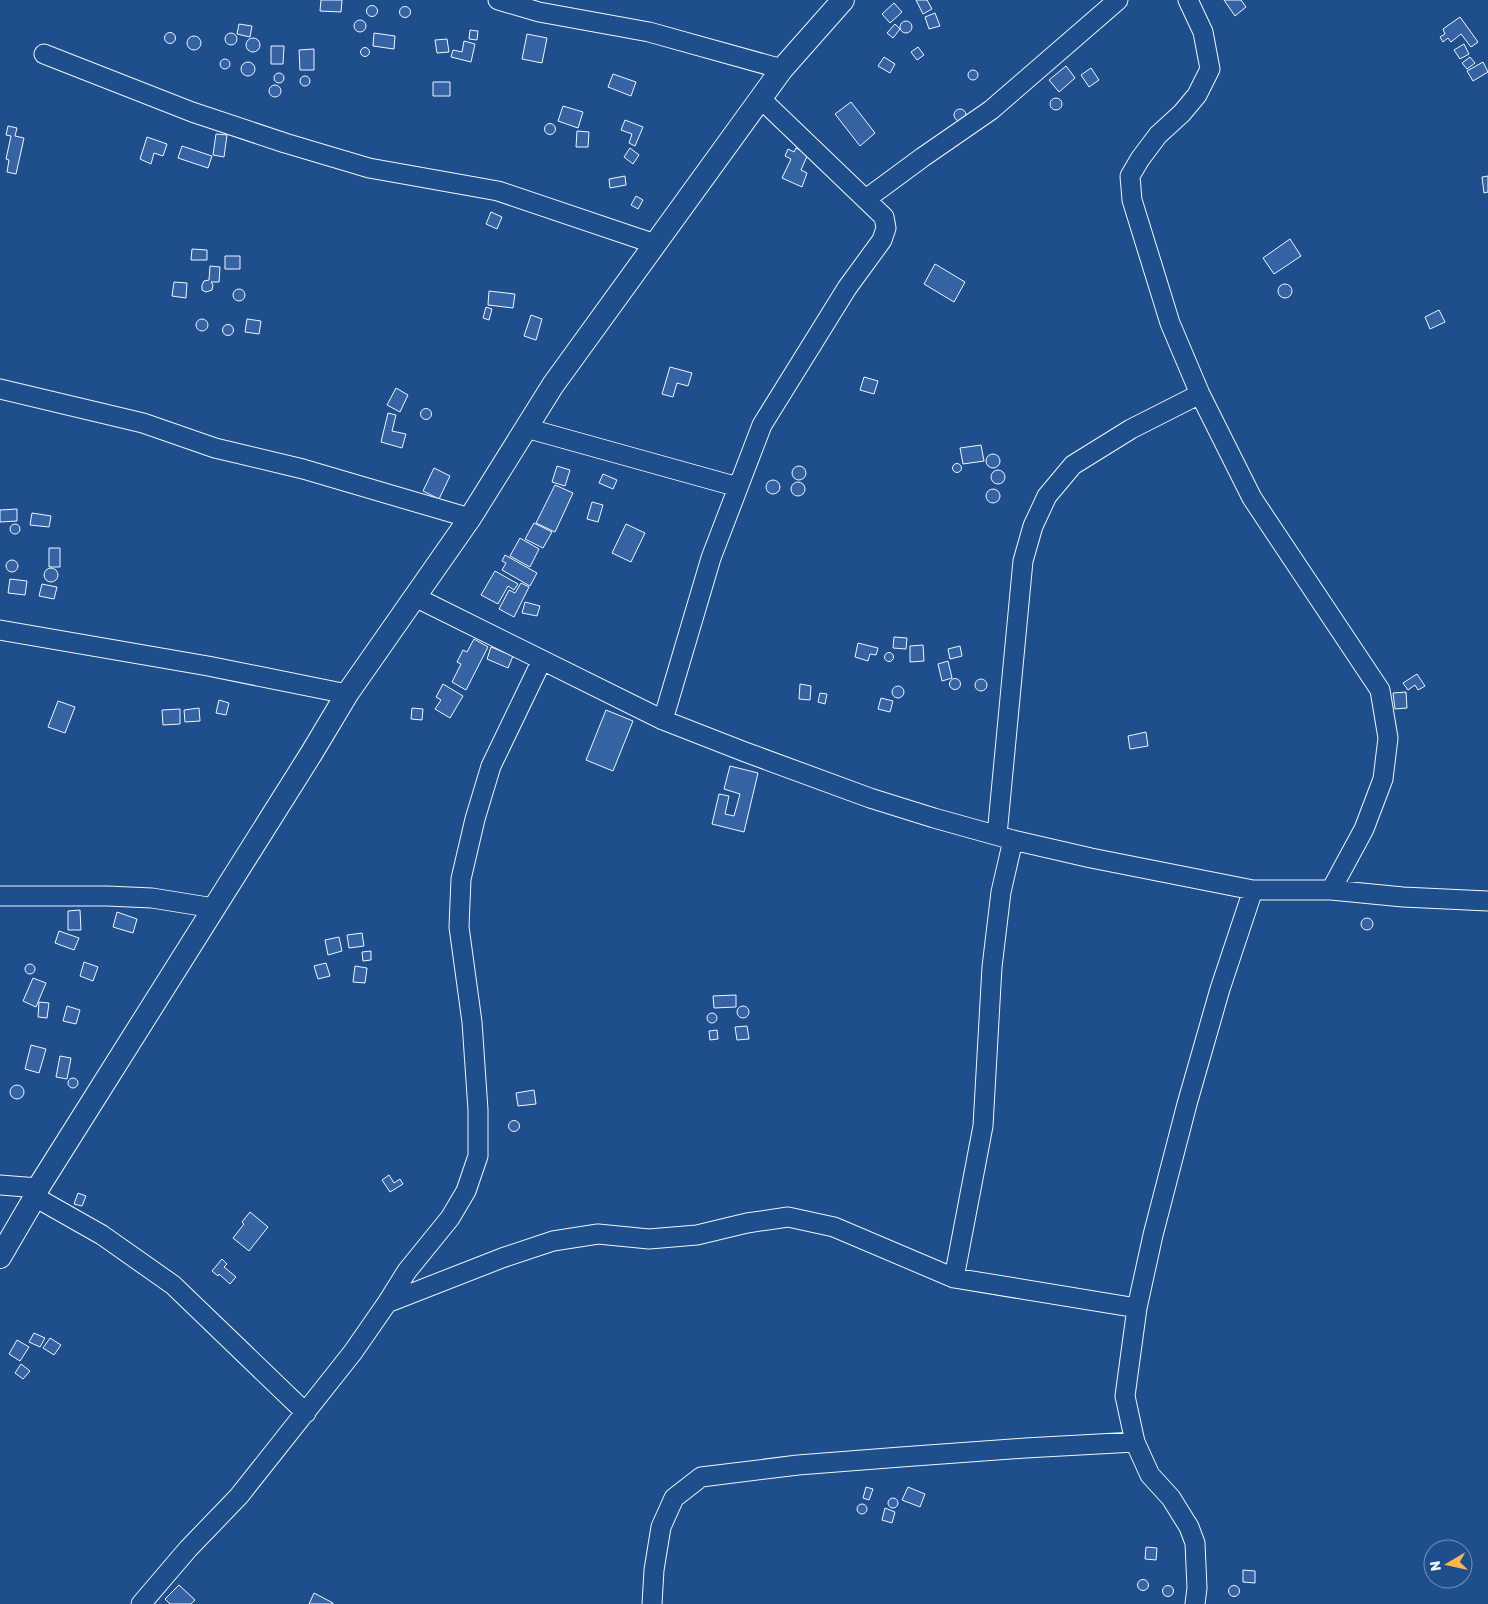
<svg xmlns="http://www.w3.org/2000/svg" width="1488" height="1604" font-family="Rubik,sans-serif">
  <rect width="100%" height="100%" fill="#1f4e8c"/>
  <path fill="#3563a3" stroke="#f2f6ff" d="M321 0H342L341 12 320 11Z
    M916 0H927L932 9 923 14Z
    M1224 0H1241L1246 7 1235 16Z
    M894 3 902 12 890 23 882 14Z
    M366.5 11a5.5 5.5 0 1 1 11 0a5.5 5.5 0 1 1-11 0Z
    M399.5 12a5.5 5.5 0 1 1 11 0a5.5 5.5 0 1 1-11 0Z
    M935 13 940 26 929 29 925 17Z
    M1460 17 1478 42 1471 47 1461 34 1451 42 1448 38 1443 42 1440 37 1445 34 1443 29Z
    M354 26a6 6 0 1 1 12 0a6 6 0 1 1-12 0Z
    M900 27a6 6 0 1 1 12 0a6 6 0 1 1-12 0Z
    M239 24 252 26 250 37 237 34Z
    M895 24 900 29 893 38 887 33Z
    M470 30 478 31 477 40 469 39Z
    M164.5 38a5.5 5.5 0 1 1 11 0a5.5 5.5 0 1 1-11 0Z
    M374 33 395 36 394 49 373 46Z
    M225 39a6 6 0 1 1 12 0a6 6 0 1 1-12 0Z
    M527 34 547 38 542 63 522 59Z
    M187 43a7 7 0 1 1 14 0a7 7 0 1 1-14 0Z
    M246 45a7 7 0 1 1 14 0a7 7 0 1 1-14 0Z
    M447 39 449 52 437 53 435 40Z
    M464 41 475 44 471 62 451 57 453 50 462 52Z
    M1464 44 1469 54 1460 59 1454 50Z
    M271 46H284L283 64H271Z
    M918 47 924 55 917 60 911 52Z
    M360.5 52a4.5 4.5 0 1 1 9 0a4.5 4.5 0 1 1-9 0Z
    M314 49V70H300L299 50Z
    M884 57 895 64 890 73 878 66Z
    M1470 57 1475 63 1467 69 1462 63Z
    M220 64a5 5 0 1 1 10 0a5 5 0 1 1-10 0Z
    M1483 62 1488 72 1473 81 1467 71Z
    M241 69a7 7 0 1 1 14 0a7 7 0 1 1-14 0Z
    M1066 66 1075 78 1059 92 1049 80Z
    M1091 68 1099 80 1089 87 1081 75Z
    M968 75a5 5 0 1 1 10 0a5 5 0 1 1-10 0Z
    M274 78a5 5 0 1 1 10 0a5 5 0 1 1-10 0Z
    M613 74 636 82 631 96 608 87Z
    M300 81a5 5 0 1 1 10 0a5 5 0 1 1-10 0Z
    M433 82H450V96H433Z
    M269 91a6 6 0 1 1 12 0a6 6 0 1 1-12 0Z
    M1050 104a6 6 0 1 1 12 0a6 6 0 1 1-12 0Z
    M851 102 875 133 860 146 835 114Z
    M563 106 583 112 578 128 558 121Z
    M954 115a6 6 0 1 1 12 0a6 6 0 1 1-12 0Z
    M625 120 643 127 635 146 629 143 632 134 621 130Z
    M544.5 129a5.5 5.5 0 1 1 11 0a5.5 5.5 0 1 1-11 0Z
    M8 126 17 128 15 136 24 138 16 174 7 172 9 160 6 159 11 136 6 135Z
    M577 131 589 132 588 147H576Z
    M216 134 227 135 224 157 213 155Z
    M147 137 167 144 163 156 154 153 151 164 140 159Z
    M182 146 212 156 208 168 178 158Z
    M630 148 639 155 633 164 624 157Z
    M796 148 808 154 801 170 807 173 802 187 782 178 791 159 785 156 788 149 794 152Z
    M625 176 626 185 610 188 609 179Z
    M1488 176V192L1484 193 1482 177Z
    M636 196 643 200 638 209 631 205Z
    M491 212 502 217 497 229 486 224Z
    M1290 239 1301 256 1274 274 1263 258Z
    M192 249 207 250V260H191Z
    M225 256H240V269H225Z
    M935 264 965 282 954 302 924 284Z
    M210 266 220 267 219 282H211L213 285 212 290 206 292 202 290V285L204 281 209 280Z
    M174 282 187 283 186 298 172 296Z
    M1278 291a7 7 0 1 1 14 0a7 7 0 1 1-14 0Z
    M233 295a6 6 0 1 1 12 0a6 6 0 1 1-12 0Z
    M489 291 515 294 513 308 488 305Z
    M486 307 492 309 489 320 483 318Z
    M1439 310 1445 322 1430 329 1425 317Z
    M531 315 542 319 536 340 524 336Z
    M196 325a6 6 0 1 1 12 0a6 6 0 1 1-12 0Z
    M247 319 261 321 259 334 245 332Z
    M222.5 330a5.5 5.5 0 1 1 11 0a5.5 5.5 0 1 1-11 0Z
    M670 367 692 373 688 386 677 383 673 397 662 394Z
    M864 377 878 381 874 394 860 390Z
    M396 388 408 395 400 412 387 405Z
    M420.5 414a5.5 5.5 0 1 1 11 0a5.5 5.5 0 1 1-11 0Z
    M388 413 396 415 392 431 406 434 402 448 381 442Z
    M981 445 984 461 963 464 960 448Z
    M986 461a7 7 0 1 1 14 0a7 7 0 1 1-14 0Z
    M952.5 468a4.5 4.5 0 1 1 9 0a4.5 4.5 0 1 1-9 0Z
    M557 466 570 470 565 486 552 482Z
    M792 473a7 7 0 1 1 14 0a7 7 0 1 1-14 0Z
    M434 468 450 476 439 499 423 491Z
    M991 477a7 7 0 1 1 14 0a7 7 0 1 1-14 0Z
    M603 474 617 480 613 489 599 483Z
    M766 487a7 7 0 1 1 14 0a7 7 0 1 1-14 0Z
    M791 489a7 7 0 1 1 14 0a7 7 0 1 1-14 0Z
    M555 485 573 493 555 532 536 523Z
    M986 496a7 7 0 1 1 14 0a7 7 0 1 1-14 0Z
    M592 502 603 505 598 522 587 519Z
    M17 509V521L0 522V510Z
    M32 513 51 516 49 527 30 525Z
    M534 523 552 532 543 548 525 539Z
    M626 524 645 533 631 562 612 553Z
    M10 529a5 5 0 1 1 10 0a5 5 0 1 1-10 0Z
    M520 538 539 549 530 567 510 556Z
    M49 548H60V567H49Z
    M505 555 537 573 530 586 502 570 506 563 502 561Z
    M6 566a6 6 0 1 1 12 0a6 6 0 1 1-12 0Z
    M44 575a7 7 0 1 1 14 0a7 7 0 1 1-14 0Z
    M495 571 518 584 514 590 508 586 498 604 481 595Z
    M10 579 27 581 25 595 8 593Z
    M521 583 529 587 514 617 499 609 509 590 515 593Z
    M42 584 57 587 54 599 39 596Z
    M525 602 540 606 537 616 522 613Z
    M894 637 907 638 906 649 893 648Z
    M474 639 488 647 466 690 452 682 461 664 457 662 463 650 467 652Z
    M858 643 878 648 876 655 870 654 868 661 855 657Z
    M923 645 924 661 910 662V646Z
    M960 646 962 656 950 659 948 649Z
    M491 647 513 656 508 668 487 659Z
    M884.5 657a4.5 4.5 0 1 1 9 0a4.5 4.5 0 1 1-9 0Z
    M948 661 952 678 942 681 938 664Z
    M1417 674 1425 686 1418 690 1415 685 1408 690 1403 683Z
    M949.5 684a5.5 5.5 0 1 1 11 0a5.5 5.5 0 1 1-11 0Z
    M975 685a6 6 0 1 1 12 0a6 6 0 1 1-12 0Z
    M443 684 463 696 450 718 435 709 441 700 436 697Z
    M800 684 811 686 810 700 799 699Z
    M892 692a6 6 0 1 1 12 0a6 6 0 1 1-12 0Z
    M1406 692 1407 708 1395 709 1393 693Z
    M820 693 827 694 825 704 818 702Z
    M881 698 893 701 890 712 878 709Z
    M219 700 229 703 226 715 216 713Z
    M58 701 75 707 65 733 48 727Z
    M199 708 200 721 185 722 184 710Z
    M412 708 423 709 422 720 411 719Z
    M180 709V724L163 725 162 710Z
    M606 710 633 721 613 771 586 760Z
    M1146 732 1148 746 1130 749 1128 736Z
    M730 766 758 773 744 832 712 824 719 794 729 796 725 814 734 816 740 794 724 789Z
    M80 910 81 930H68V911Z
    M117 912 137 919 133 933 113 927Z
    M1361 924a6 6 0 1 1 12 0a6 6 0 1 1-12 0Z
    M59 931 79 938 74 950 55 943Z
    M362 933 364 946 349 948 347 935Z
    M339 937 342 951 328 955 325 940Z
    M371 951V960L363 961 362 952Z
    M84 962 98 967 93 981 80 976Z
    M326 963 330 976 318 979 314 966Z
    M25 969a5 5 0 1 1 10 0a5 5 0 1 1-10 0Z
    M355 966 367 968 365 983 353 982Z
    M33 978 46 983 36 1007 23 1001Z
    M736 995V1007L714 1008 713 996Z
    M39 1002 49 1003 47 1018 38 1017Z
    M737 1012a6 6 0 1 1 12 0a6 6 0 1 1-12 0Z
    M67 1006 80 1010 76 1024 63 1021Z
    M707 1018a5 5 0 1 1 10 0a5 5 0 1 1-10 0Z
    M747 1026 749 1039 737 1040 735 1027Z
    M717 1030 718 1039 710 1040 709 1031Z
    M31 1045 46 1049 39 1073 25 1069Z
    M60 1056 71 1058 67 1079 56 1077Z
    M68 1083a5 5 0 1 1 10 0a5 5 0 1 1-10 0Z
    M10 1092a7 7 0 1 1 14 0a7 7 0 1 1-14 0Z
    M534 1090 536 1104 518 1106 516 1093Z
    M508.5 1126a5.5 5.5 0 1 1 11 0a5.5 5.5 0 1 1-11 0Z
    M389 1175 394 1183 400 1179 403 1184 390 1192 382 1180Z
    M78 1193 86 1196 82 1206 74 1204Z
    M250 1212 268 1227 249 1251 233 1238 244 1224 242 1222Z
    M222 1259 227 1264 224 1267 236 1277 230 1284 219 1274 218 1276 212 1271Z
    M34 1333 45 1338 40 1347 29 1342Z
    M50 1338 61 1345 54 1355 43 1348Z
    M17 1340 29 1347 20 1361 9 1354Z
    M21 1364 30 1371 23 1379 15 1373Z
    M866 1487 873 1489 869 1500 863 1498Z
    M908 1487 925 1494 920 1507 902 1500Z
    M888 1503a5 5 0 1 1 10 0a5 5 0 1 1-10 0Z
    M857 1509a5 5 0 1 1 10 0a5 5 0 1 1-10 0Z
    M885 1508 895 1512 892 1523 882 1520Z
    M1146 1547 1157 1548 1156 1560 1145 1559Z
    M1243 1570 1255 1571V1583L1243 1582Z
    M1137.5 1585a5.5 5.5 0 1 1 11 0a5.5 5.5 0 1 1-11 0Z
    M179 1585 195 1600 191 1604H170L165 1599Z
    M1228.5 1591a5.5 5.5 0 1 1 11 0a5.5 5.5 0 1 1-11 0Z
    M1162.5 1591a5.5 5.5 0 1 1 11 0a5.5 5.5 0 1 1-11 0Z
    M314 1593 333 1603V1604H309Z"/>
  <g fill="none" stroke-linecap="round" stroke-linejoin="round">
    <defs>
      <path id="minor" d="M498 0 539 12 649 32 782 69
        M1188 0 1203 32 1210 69 1197 95 1182 113 1158 135 1140 159 1130 176 1132 200 1170 323 1200 394 1252 498 1380 690 1388 738 1383 779 1364 829 1331 890
        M44 54 192 112 285 143 369 168 498 191 655 244
        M866 199 923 157 991 110 1118 0
        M0 389 143 423 215 448 303 469 470 518
        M526 428 738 487
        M415 597 663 720 745 752 870 798 934 818 1013 840 1091 858 1253 890H1331L1403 897 1488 901
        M0 630 208 666 347 694
        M663 720 711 558 762 425 847 288 882 240 886 228 884 217 761 99
        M997 835 1023 561 1033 526 1047 496 1073 465 1131 429 1200 394
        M0 896H107L152 898 214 908
        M0 1185 38 1188
        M35 1197 102 1235 173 1285 306 1413
        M954 1278 983 1126 992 967 1001 892 1013 840
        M387 1303 407 1271 450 1218 466 1191 478 1156V1110L472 1022 459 927 461 879 475 819 491 766 542 660
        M141 1604 188 1549 239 1496 353 1352 387 1303 502 1258 553 1241 598 1234 649 1239 697 1235 747 1223 788 1217 834 1227 954 1278 1137 1308
        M652 1604 654 1570 661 1527 674 1498 701 1477 798 1465 901 1457 1025 1448 1135 1442
        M1195 1604 1197 1588 1195 1543 1189 1527 1171 1498 1150 1475 1135 1442 1125 1396 1137 1308 1153 1235 1187 1104 1220 989 1253 890"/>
      <path id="major" d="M0 1257 35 1197 38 1188 311 754 347 694 470 518 553 385 782 69 843 0"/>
    </defs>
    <use href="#minor" stroke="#f2f6ff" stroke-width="21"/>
    <use href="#major" stroke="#f2f6ff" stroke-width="24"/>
    <use href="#minor" stroke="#1f4e8c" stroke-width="19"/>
    <use href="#major" stroke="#1f4e8c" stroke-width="22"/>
  </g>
  <g transform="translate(1448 1564) rotate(261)"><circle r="24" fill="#1f4e8c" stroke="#7391ba"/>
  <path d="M0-4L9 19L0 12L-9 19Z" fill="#ffb74d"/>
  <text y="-8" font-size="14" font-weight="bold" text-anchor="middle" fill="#f2f6ff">N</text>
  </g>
</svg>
